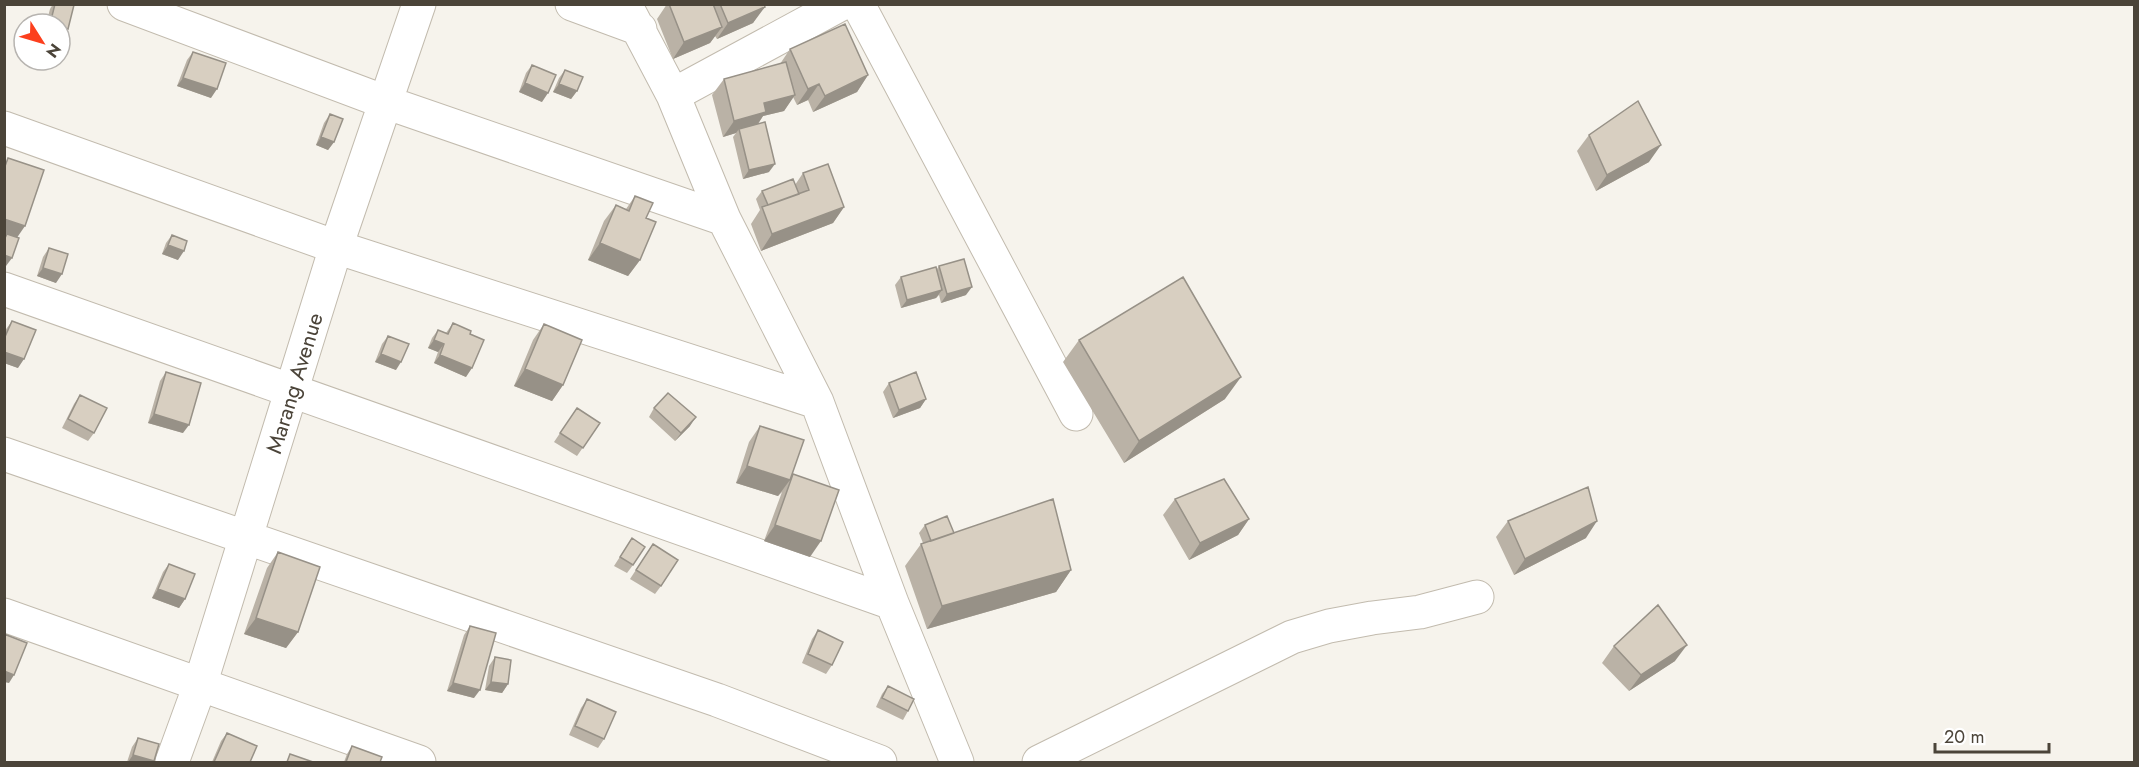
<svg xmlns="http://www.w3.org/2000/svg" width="2139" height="767" font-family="Jost,sans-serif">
  <rect width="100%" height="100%" fill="#f6f3ec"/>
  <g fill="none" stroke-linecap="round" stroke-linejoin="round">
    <defs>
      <path id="street" d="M124 4 385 102 724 219
        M572 4 640 29
        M625 4 673 95 724 219 817 402 892 603 957 762
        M858 4 1076 414
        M673 95 841 4
        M4 128 336 247 817 402
        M4 289 892 603
        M4 454 717 700 880 762
        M4 615 419 762
        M172 762 200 685 336 247 419 4
        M1039 762 1292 637 1329 626 1372 618 1420 612 1477 597"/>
    </defs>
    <use href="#street" stroke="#c2bbae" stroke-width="35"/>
    <use href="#street" stroke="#fff" stroke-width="33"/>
  </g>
  <path fill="#bab2a6" d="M53 4H71L62 38 60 24H46L50 9Z
    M667 4H764L753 23 717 39 715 36 710 43 673 59 657 19Z
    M790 49 868 75 857 92 813 112 808 100 797 105 793 97 784 111 763 116 758 124 769 172 743 179 733 137 736 133 723 137 712 95 724 79 780 64Z
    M193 52 211 98 177 86 187 60Z
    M532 65 542 102 519 92 526 73Z
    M565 70 577 91 571 99 553 92 559 78Z
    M330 114 334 142 328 150 316 145 324 123Z
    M1589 135 1649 162 1596 191 1577 151Z
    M803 173 844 207 833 223 761 251 751 224 760 210 756 199 762 191 795 185Z
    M635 196 640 260 628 276 588 260 604 221 616 205 626 209Z
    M172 235 178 260 162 254 166 243Z
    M49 248 56 283 37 276 43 257Z
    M939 266 966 295 941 303 939 295 936 298 901 308 895 285 901 277 937 269Z
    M12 321 18 368 4 363V332Z
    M453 323 470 334 466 377 434 363 438 352 428 348 432 338 438 330 446 333Z
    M544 324 563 385 552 401 514 386 533 340Z
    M388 336 396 370 375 362 382 344Z
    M1079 340 1225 399 1124 463 1063 362Z
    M166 372 183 433 148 423 160 381Z
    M889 383 926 399 920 408 893 418 883 392Z
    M80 395 94 433 88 441 62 428 74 404Z
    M577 408 600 423 577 456 554 442Z
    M654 408 690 426 675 441 649 417Z
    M760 426 790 479 793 474 810 557 764 541 782 492 778 496 736 483 749 442Z
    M1175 499 1249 519 1238 535 1189 560 1163 515Z
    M1508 521 1586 538 1514 575 1496 537Z
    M925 525 954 533 1071 570 1056 592 927 629 905 566 921 544 923 543 919 533Z
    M632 538 633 565 627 573 614 566Z
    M653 544 661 586 655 594 630 579Z
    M278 552 298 632 286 648 244 634 267 568Z
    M169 564 185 599 179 608 152 598 163 572Z
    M470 626 474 698 447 691 464 635Z
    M818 630 832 665 826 674 802 663 812 639Z
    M1614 646 1675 661 1629 691 1602 663Z
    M495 657 508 684 502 693 485 690 489 666Z
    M888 686 908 711 903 720 876 707 882 694Z
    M587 699 604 739 598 748 569 735 581 708Z
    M227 733 250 762H212L221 741Z
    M138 738 153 762H127L132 747Z
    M352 746 380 762H344L347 754Z"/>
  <path fill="#979187" d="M765 7 753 23 717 39 728 23Z
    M60 27 68 29 62 38 60 37Z
    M722 27 710 43 673 59 684 42Z
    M868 75 857 92 813 112 825 96Z
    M183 78 217 89 211 98 177 86Z
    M525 83 548 93 542 102 519 92Z
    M559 84 577 91 571 99 553 92Z
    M819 84 808 100 797 105 808 89Z
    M795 95 784 111 763 116 755 128 739 129 736 133 723 137 734 121 764 103Z
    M321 137 334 142 328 150 316 145Z
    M1661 145 1649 162 1596 191 1607 175Z
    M775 164 769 172 743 179 749 170Z
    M844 207 833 223 761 251 772 234Z
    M4 219 25 226 14 242 7 234 4 237Z
    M600 243 640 260 628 276 588 260Z
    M168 245 184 251 178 260 162 254Z
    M4 255 12 258 6 266H4Z
    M43 268 62 274 56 283 37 276Z
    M972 287 966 295 941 303 947 294Z
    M942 290 936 298 901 308 907 300Z
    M434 340 444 344 438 352 428 348Z
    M4 352 24 359 18 368 4 363Z
    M381 354 401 362 396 370 375 362Z
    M440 355 472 368 466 377 434 363Z
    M525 369 563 385 552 401 514 386Z
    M1241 377 1225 399 1124 463 1139 441Z
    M926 399 920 408 893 418 899 410Z
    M154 414 189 425 183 433 148 423Z
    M696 417 690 426 675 441 681 433Z
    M747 466 790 480 778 496 736 483Z
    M1249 519 1238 535 1189 560 1200 543Z
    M1597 521 1586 538 1514 575 1525 559Z
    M775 525 821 541 810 557 764 541Z
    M1071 570 1056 592 927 629 942 606Z
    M158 589 185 599 179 608 152 598Z
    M256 618 298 632 286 648 244 634Z
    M1687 645 1675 661 1629 691 1641 675Z
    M4 671 14 675 9 683 4 682Z
    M491 682 508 684 502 693 485 690Z
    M453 683 480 690 474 698 447 691Z
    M133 755 154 761 153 762H128Z"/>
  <path fill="#d8cfc1" stroke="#979187" stroke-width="1.5" d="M55 4 74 5 68 29 60 27V24H50Z
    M669 4H713L722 27 684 42Z
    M720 4H764L765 7 728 23Z
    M845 24 868 75 825 96 819 84 808 89 790 49Z
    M193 52 226 63 217 89 183 78Z
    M786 62 795 95 764 103 766 112 734 121 724 79Z
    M532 65 556 75 548 93 525 83Z
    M565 70 583 77 577 91 559 84Z
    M1638 101 1661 145 1607 175 1589 135Z
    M330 114 343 119 334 142 321 137Z
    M765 122 775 164 749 170 739 129Z
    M8 158 44 170 25 226 4 219V169Z
    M828 164 844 207 772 234 762 207 809 190 803 173Z
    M793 179 799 194 768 205 762 191Z
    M635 196 653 203 646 218 656 222 640 260 600 243 616 205 629 211Z
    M7 234 19 238 12 258 4 255V240Z
    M172 235 187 241 184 251 168 245Z
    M49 248 68 254 62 274 43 268Z
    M964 259 972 287 947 294 939 266Z
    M936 267 942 290 907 300 901 277Z
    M1183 277 1241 377 1139 441 1079 340Z
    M12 321 36 330 24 359 4 352V339Z
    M453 323 471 331 470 334 484 340 472 368 440 355 444 344 434 340 438 330 448 334Z
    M544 324 582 340 563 385 525 369Z
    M388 336 409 344 401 362 381 354Z
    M166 372 201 383 189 425 154 414Z
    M916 372 926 399 899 410 889 383Z
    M668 393 696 417 681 433 654 408Z
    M80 395 107 408 94 433 68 419Z
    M577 408 600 423 583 448 560 433Z
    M760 426 804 440 790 480 747 466Z
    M793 474 839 490 821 541 775 525Z
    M1224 479 1249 519 1200 543 1175 499Z
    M1588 487 1597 521 1525 559 1508 521Z
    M1053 499 1071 570 942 606 921 544Z
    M947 516 954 533 931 541 925 525Z
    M632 538 645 547 633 565 620 557Z
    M653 544 678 560 661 586 636 570Z
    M278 552 320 567 298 632 256 618Z
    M169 564 195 574 185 599 158 589Z
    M1658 605 1687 645 1641 675 1614 646Z
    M470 626 496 633 480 690 453 683Z
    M818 630 843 642 832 665 808 654Z
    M4 634 27 643 14 675 4 671Z
    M495 657 511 660 508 684 491 682Z
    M888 686 914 699 908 711 882 698Z
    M587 699 616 712 604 739 575 726Z
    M227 733 257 746 250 762H214Z
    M138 738 159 744 154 761 133 755Z
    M352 746 382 757 380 762H346Z
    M290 754 313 762H287Z"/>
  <g text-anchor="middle" stroke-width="4.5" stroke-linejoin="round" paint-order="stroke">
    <g font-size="22" fill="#4b4439" stroke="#fff">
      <text transform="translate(294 383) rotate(-73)" y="8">Marang Avenue</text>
    </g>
  </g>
  <rect width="2139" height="767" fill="none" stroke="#4b4439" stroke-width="12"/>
  <g transform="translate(42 42) rotate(127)"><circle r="28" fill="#ffffff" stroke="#b7b4b0" stroke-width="1.5"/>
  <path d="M0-4.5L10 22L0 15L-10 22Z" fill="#fc3f1d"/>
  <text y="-9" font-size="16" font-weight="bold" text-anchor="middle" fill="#4b4439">N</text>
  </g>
  <path d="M1935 743v9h114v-9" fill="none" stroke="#4b4439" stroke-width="3"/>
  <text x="1944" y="743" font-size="18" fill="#4b4439" stroke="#ffffff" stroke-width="4.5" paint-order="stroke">20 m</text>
</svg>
